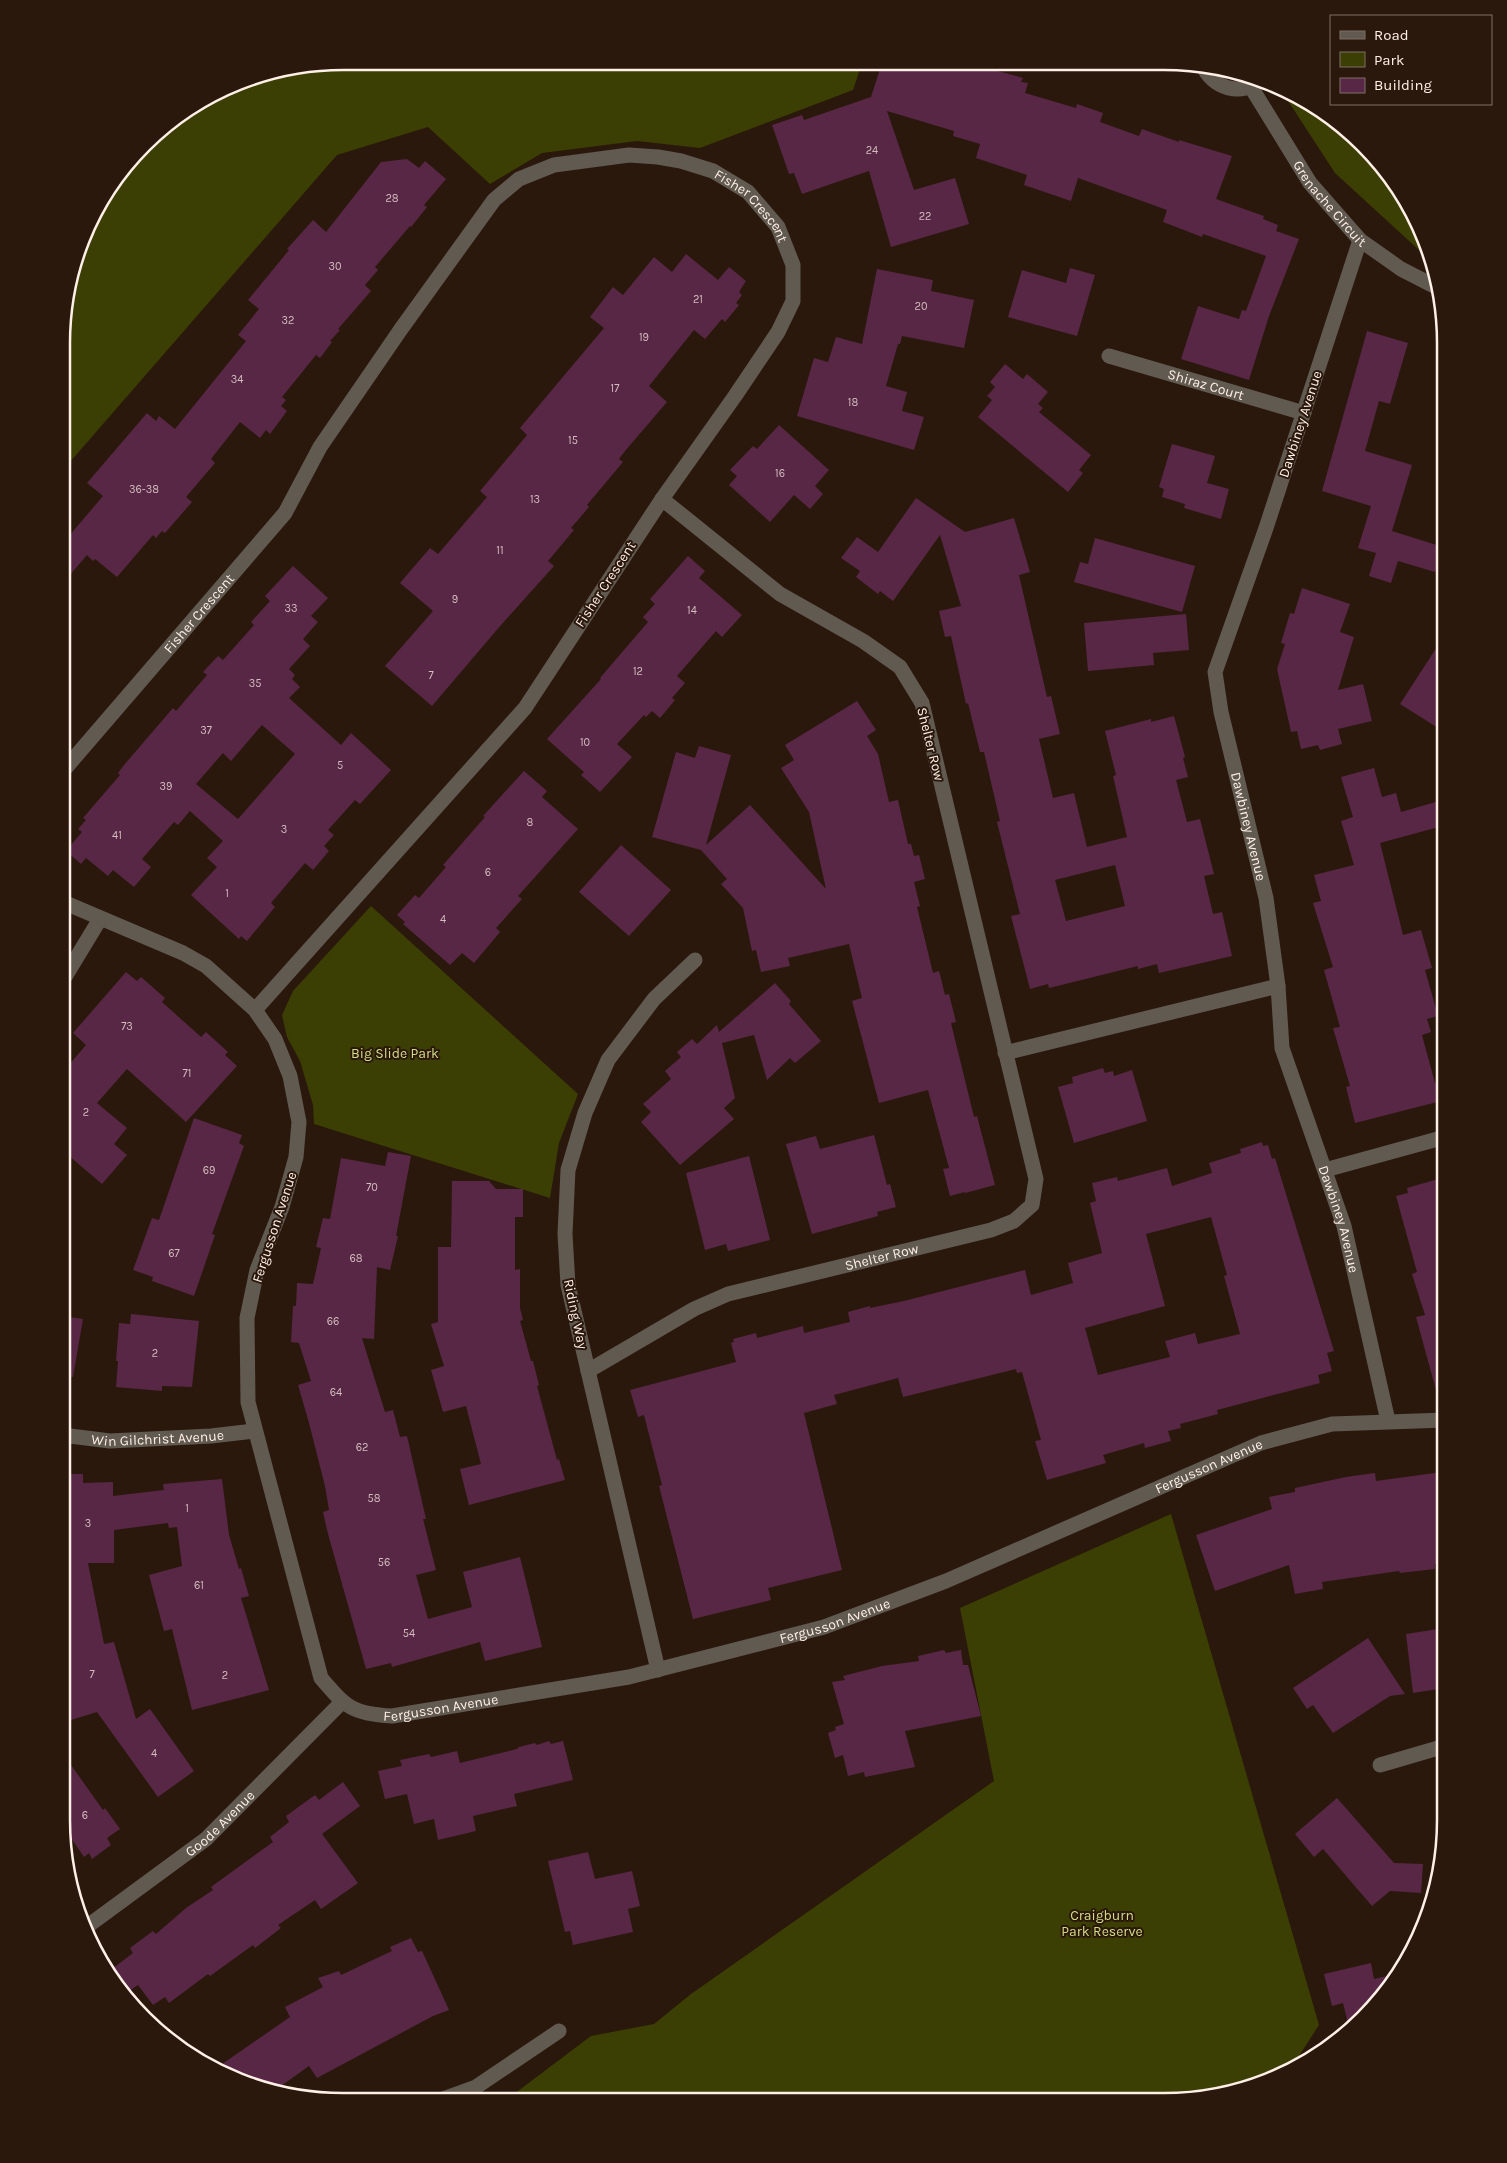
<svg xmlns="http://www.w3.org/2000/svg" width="1507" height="2163" font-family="Karla,sans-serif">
  <rect width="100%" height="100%" fill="#2b180c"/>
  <path fill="#3b3f03" d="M343 61 862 63 853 90 700 148 637 141 542 153 490 184 428 127 337 155 63 470 64 306 99 203 158 131 252 76Z
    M1279 87 1335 119 1376 158 1417 219 1429 254 1420 251 1335 173Z
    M371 906 578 1094 559 1143 550 1198 314 1124 313 1105 300 1061 287 1037 282 1015 293 991Z
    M1171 1514 1319 2025 1288 2073 1219 2096 1164 2102 506 2100 591 2036 654 2024 691 1994 994 1781 960 1608Z"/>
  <path fill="#572745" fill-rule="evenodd" d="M882 63H981L994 67V70L1023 78 1021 82 1028 83 1025 93 1076 108 1077 104 1103 113 1100 122 1139 136 1142 129 1179 142V140L1232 156 1216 199 1264 216 1263 219 1278 225 1276 231 1299 239 1269 316 1249 380 1181 359 1198 306 1239 319 1242 310 1246 311 1266 256 1203 234 1202 237 1163 222 1167 210 1078 178 1071 201 1024 185 1027 175 976 158 980 144 953 136 954 131 887 111 914 190 955 178 969 224 891 247 869 171 802 194 794 173 789 174 772 125 802 115 804 120 871 97Z
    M407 159 419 168 425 161 446 179 424 205 427 207 411 227 410 226 375 267 378 270 365 285 371 291 338 329 340 330 330 341 332 342 320 358 316 355 282 397 286 400 281 406 287 411 270 434 266 430 260 438 240 422 211 459 215 463 186 497 192 502 165 533 162 531 156 538 153 535 117 577 95 559 93 561 87 555 63 583V543L103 496 87 483 147 413 156 421 159 416 175 429 246 341 238 335 259 309 248 300 289 250 287 249 313 220 326 232 381 162Z
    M686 254 718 280 729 267 746 281 739 292 742 295 736 303 739 305 725 322 722 319 705 339 694 330 649 386 667 402 625 451 619 459 623 462 587 505 589 507 571 528 574 530 548 561 554 566 501 625 432 706 385 666 433 611 400 583 430 548 438 554 487 497 480 491 527 435 520 428 604 328 590 317 613 287 623 295 654 257 672 272Z
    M1070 268 1095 275 1077 336 1008 317 1022 270 1066 283Z
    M877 269 933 280 931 291 974 300 964 348 902 336 900 344H898L886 386 907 392 902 411 924 417 914 450 797 416 814 358 828 362 836 337 862 344Z
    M1367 331 1408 343 1390 404 1379 401 1365 451 1412 465 1392 531 1443 547 1435 572 1398 561 1391 583 1369 576 1376 553 1358 548 1371 506 1322 491Z
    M1005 364 1023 379 1027 374 1048 392 1038 404 1043 408 1039 412 1091 455 1079 470 1083 473 1068 492 978 417 992 400 987 396 995 387 990 382Z
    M779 425 829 470 815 486 823 494 810 509 794 495 770 522 729 485 737 476 730 470 753 446 757 449Z
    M1172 444 1215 456 1207 483 1229 489 1221 519 1184 508 1185 504 1162 497 1164 489 1159 487Z
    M916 498 965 532 1014 518 1030 572 1019 575 1047 697 1051 696 1060 734 1039 739 1053 798 1074 793 1087 847 1127 837 1113 776 1116 775 1105 731 1151 719V722L1174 716 1185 757 1183 758 1188 777 1176 780 1187 822 1200 819 1214 874 1204 876 1213 914 1222 912 1232 956 1159 973 1157 964 1138 969V966L1049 988 1048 984 1030 989 1011 916 1020 914 997 822 1000 821 984 752H980L968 703 966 704 951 636 945 637 939 611 961 606 940 535 893 601 880 591 878 594 856 577 860 571 841 558 857 537 878 552ZM1115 865 1125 906 1066 921 1055 880Z
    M1095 538 1195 566 1182 612 1074 582 1080 562 1088 564Z
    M688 556 705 571 699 578 742 615 722 637 716 631 677 676 685 683 672 698 675 700 660 718 652 711 646 717 644 715 617 744 632 757 600 792 581 775 584 772 547 739 601 679 600 678 648 622 643 617 655 604 650 599Z
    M293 566 328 598 311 616 318 622 303 639 310 646 289 669 295 675 292 679 300 687 289 698 341 745 351 733 391 770 360 804 355 800 328 830 334 835 324 846 329 851 313 870 305 863 271 903 275 907 247 941 241 936 239 939 191 895 217 867 207 858 223 841 190 811 178 825 174 822 142 859 151 867 134 887 113 870 108 876 86 858 81 864 66 851 82 832 78 829 86 820 83 818 120 775 118 773 124 765 173 708 176 711 207 675 203 672 218 656 223 660 254 625 251 622 270 601 265 596ZM262 725 295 754 238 819 196 784 223 753 231 761Z
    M1302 588 1350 604 1340 632 1354 637 1338 690 1363 684 1372 721 1338 729 1342 744 1320 750 1318 745 1301 749 1297 731 1291 732 1277 669 1285 644 1281 643 1290 613 1294 614Z
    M1186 614 1189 650 1153 653 1154 665 1088 671 1084 623Z
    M1446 633V733L1400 704Z
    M857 701 876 730 867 736 878 754 889 802 898 800 908 844H911L914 856 919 855 925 879 914 882 920 906 917 907 933 973 939 971 945 995 949 994 956 1022 951 1023 974 1117 977 1116 995 1185 965 1193V1192L950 1196 943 1169 949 1168 928 1090 879 1103 852 1001 862 998 849 944 788 958 790 966 761 972 756 950 752 951 743 908 721 884 727 879 701 850 652 837 676 752 695 758 699 746 731 755 706 845 750 805 826 889 809 812 781 768 794 760 785 745Z
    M1374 768 1382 797 1396 793 1401 812 1446 799V825L1380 843 1403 935 1421 930 1432 968 1425 970 1438 1016 1427 1019 1431 1032 1422 1035 1435 1083 1445 1080V1100L1355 1123 1346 1087 1350 1086 1333 1028 1340 1027 1324 970 1333 967 1313 903 1321 901 1314 875 1354 865 1341 821 1353 817 1341 777Z
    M524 771 547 791 542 797 578 829 518 896 522 899 496 928 500 932 474 963 462 953 450 965 403 924 405 922 397 915 415 895 419 898 446 867 443 865 485 817 483 816Z
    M621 845 671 890 629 936 579 892Z
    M126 972 137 981 141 977 165 998 162 1002 201 1037 206 1032 228 1052 225 1055 237 1066 186 1122 127 1069 97 1103 127 1128 114 1144 127 1155 102 1184 62 1150V1073L86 1045 73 1033Z
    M775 983 791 1001 789 1004 821 1041 795 1063 790 1058 767 1080 754 1035 722 1043 735 1098 724 1108 734 1119 680 1165 641 1122 651 1112 643 1104 671 1079 665 1071 681 1057 677 1052 692 1039 697 1044 717 1025 719 1032Z
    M1103 1068 1105 1073 1113 1071 1114 1076 1132 1070 1147 1121 1074 1143 1058 1087 1073 1083 1072 1077Z
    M194 1118 242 1135 239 1143 244 1146 212 1234 215 1235 194 1296 152 1281 153 1277 133 1270 152 1218 159 1220Z
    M874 1135 887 1185 890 1184 896 1207 877 1212 878 1216 812 1234 786 1144 816 1136 820 1149Z
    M1262 1142 1263 1146 1268 1145 1272 1159 1275 1158 1334 1351 1327 1353 1332 1371 1318 1375 1320 1383 1217 1410 1218 1414 1180 1424 1181 1428 1168 1431 1171 1441 1145 1448 1144 1443 1103 1455 1106 1463 1047 1480 1035 1441 1041 1440 1022 1372 1017 1373 1016 1369 903 1397 898 1378 834 1395 837 1404 804 1413 842 1570 768 1588 771 1600 693 1619 659 1486 662 1485 644 1415 638 1417 630 1390 736 1362 731 1343 734 1342 733 1339 756 1333 757 1338 803 1326 804 1333 850 1322 848 1312 870 1306V1308L904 1301 1025 1270 1031 1295 1073 1283 1068 1263 1102 1253 1090 1203 1096 1201 1092 1183 1117 1177 1118 1181 1167 1168 1172 1186 1212 1173 1209 1163 1241 1153 1240 1149ZM1211 1217 1227 1275 1224 1276 1240 1334 1198 1344 1195 1333 1165 1341 1170 1357 1098 1375 1085 1328 1165 1306 1146 1234Z
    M388 1152 411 1156 396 1236H398L390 1270 377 1267 374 1339 362 1338 385 1412 393 1410 400 1437 407 1436 426 1519H423L436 1570 416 1575 428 1619 472 1607 463 1572 520 1557 542 1647 485 1661 480 1642 392 1667 391 1663 366 1669 328 1534 323 1512 329 1510 325 1486 309 1423 298 1385 311 1381 299 1343 291 1342 293 1306H296L297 1283 313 1284 321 1248 316 1247 323 1218 330 1219 341 1158 385 1166Z
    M749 1156 770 1240 728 1251 726 1244 705 1250 686 1173Z
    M1445 1177V1400L1439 1401 1416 1317 1425 1315 1412 1274 1417 1272 1396 1196 1408 1193 1407 1188Z
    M452 1181H489L496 1189H523V1217H515V1270L520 1269V1308L523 1320 520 1321 531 1361H533L539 1385 537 1386 557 1460 559 1459 565 1480 469 1505 460 1469 481 1464 466 1406 443 1412 431 1370 444 1366 431 1324 438 1322V1247H451Z
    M131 1314 199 1321 192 1387 162 1386V1391L116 1387 118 1361H116L119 1323 130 1324Z
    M62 1316 83 1319 73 1377 62 1376Z
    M1442 1472 1445 1500V1562L1435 1564V1569L1400 1573 1399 1571 1322 1582 1323 1589 1295 1594 1289 1565 1215 1591 1196 1535 1272 1509 1269 1497 1295 1492V1488L1346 1477 1375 1473 1376 1481Z
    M62 1474H83V1483L113 1482V1496L164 1490 163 1484 222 1479 229 1535 239 1569 241 1568 249 1596 241 1598 269 1690 192 1710 172 1629 164 1631 149 1575 182 1566 177 1527 169 1528 168 1523 114 1530V1563H88L104 1644 114 1642 136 1719 150 1709 194 1771 158 1797 97 1712 61 1723Z
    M1445 1628V1688L1413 1693 1406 1634Z
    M1368 1638 1405 1694 1390 1696 1333 1733 1313 1705 1307 1709 1293 1688Z
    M944 1650 946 1653 961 1650 963 1665H968L981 1716 905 1731 915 1767 865 1777 864 1772 848 1776 843 1755 835 1758 828 1733 836 1730 835 1727 844 1724 832 1682 845 1680 843 1676 882 1666 919 1661 918 1656Z
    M549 1741 551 1744 563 1741 573 1780 514 1794 517 1806 473 1816 476 1831 438 1840 434 1819 414 1824 407 1794 385 1799 378 1771 402 1766 400 1760 429 1754 431 1757 457 1751 460 1763 517 1749 519 1747 535 1743 537 1745Z
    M61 1751 103 1810 105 1808 120 1829 107 1838 111 1845 92 1859 89 1853 84 1857 62 1825Z
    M343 1782 360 1806 322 1834 358 1883 321 1909 315 1900 278 1925 281 1928 255 1948 253 1945 210 1976 208 1974 169 2003 165 1997 153 2005 138 1985 125 1994 108 1972 133 1953 130 1948 153 1931 156 1934 186 1908 213 1890 211 1887 273 1842 270 1837 289 1822 286 1816 315 1795 319 1800Z
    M1337 1798 1394 1863 1423 1864 1421 1893 1390 1891 1372 1906 1323 1849 1314 1857 1295 1834Z
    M588 1852 595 1879 632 1871 640 1906 628 1909 633 1932 573 1945 570 1931 565 1932 548 1861Z
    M411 1938 418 1952 422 1951 449 2010 433 2016 317 2078 309 2066 274 2091 236 2080 215 2069 290 2017 285 2007 323 1987 318 1978 339 1971 341 1975 392 1951 390 1947Z
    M1371 1963 1374 1979 1400 1973 1350 2032 1343 2003 1332 2006 1324 1974Z"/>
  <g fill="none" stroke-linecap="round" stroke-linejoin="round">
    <g stroke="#615a51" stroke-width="15">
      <path d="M1202 64C1212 89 1241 97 1262 80"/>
      <path id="s1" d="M1251 87 1310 183 1360 240 1401 269 1440 289"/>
      <path id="s2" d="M1360 240 1266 528 1215 672 1221 712 1266 898 1278 986 1282 1048 1344 1226 1388 1421"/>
      <path id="s3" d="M1109 356 1304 413"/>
      <path id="s4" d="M63 771 285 513 320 447 401 329 494 200 519 179 554 165 629 155 658 157 681 161 713 171 748 192 778 227 793 265V301L778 332 735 396 662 499 525 708 255 1010"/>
      <path id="s5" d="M63 902 183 953 206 966 255 1010 275 1039 290 1076 299 1122 296 1157 282 1207 257 1270 247 1318 248 1402 321 1678C346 1707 352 1714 392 1716L629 1677 824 1627 946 1581 1261 1443 1332 1424 1445 1420"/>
      <path d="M63 980 100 919"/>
      <path d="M1005 1053 1278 986"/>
      <path d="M1325 1170 1445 1137"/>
      <path id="s6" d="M588 1371 694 1309 728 1294 991 1230 1014 1221 1032 1205 1036 1179 922 703 900 667 863 641 780 594 662 499"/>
      <path id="s7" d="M62 1435 110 1441 211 1436 254 1431"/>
      <path d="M658 1670 568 1285 565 1234 568 1170 585 1113 608 1060 654 999 695 960"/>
      <path d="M1380 1765 1445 1746"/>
      <path id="s8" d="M85 1928 206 1839 342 1702"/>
      <path d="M440 2100 476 2087 559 2031"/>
    </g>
  </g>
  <g text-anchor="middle" stroke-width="4" stroke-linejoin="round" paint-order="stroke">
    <g font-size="11" fill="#d4bdbe">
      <text x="872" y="154">24</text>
      <text x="392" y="202">28</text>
      <text x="925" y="220">22</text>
      <text x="335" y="270">30</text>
      <text x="698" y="303">21</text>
      <text x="921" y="310">20</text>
      <text x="288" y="324">32</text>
      <text x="644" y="341">19</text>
      <text x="237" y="383">34</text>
      <text x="615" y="392">17</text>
      <text x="853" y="406">18</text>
      <text x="573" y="444">15</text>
      <text x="780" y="477">16</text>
      <text x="144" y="493">36-38</text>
      <text x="535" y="503">13</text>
      <text x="500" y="554">11</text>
      <text x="455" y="603">9</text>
      <text x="291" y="612">33</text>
      <text x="692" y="614">14</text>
      <text x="638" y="675">12</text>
      <text x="431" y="679">7</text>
      <text x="255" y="687">35</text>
      <text x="206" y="734">37</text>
      <text x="585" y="746">10</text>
      <text x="340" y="769">5</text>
      <text x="166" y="790">39</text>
      <text x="530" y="826">8</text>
      <text x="284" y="833">3</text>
      <text x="117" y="839">41</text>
      <text x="488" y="876">6</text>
      <text x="227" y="897">1</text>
      <text x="443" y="923">4</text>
      <text x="127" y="1030">73</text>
      <text x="187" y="1077">71</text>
      <text x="86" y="1116">2</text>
      <text x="209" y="1174">69</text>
      <text x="372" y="1191">70</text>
      <text x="174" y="1257">67</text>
      <text x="356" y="1262">68</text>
      <text x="333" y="1325">66</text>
      <text x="155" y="1357">2</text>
      <text x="336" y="1396">64</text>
      <text x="362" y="1451">62</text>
      <text x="374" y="1502">58</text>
      <text x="187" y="1512">1</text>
      <text x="88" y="1527">3</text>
      <text x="384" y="1566">56</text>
      <text x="199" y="1589">61</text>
      <text x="409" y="1637">54</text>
      <text x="92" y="1678">7</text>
      <text x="225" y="1679">2</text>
      <text x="154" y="1757">4</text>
      <text x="85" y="1819">6</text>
    </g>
    <g font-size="14" fill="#feefe7" stroke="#2b180c">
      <text dy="5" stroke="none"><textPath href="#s1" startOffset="141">Grenache Circuit</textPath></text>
      <text dy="5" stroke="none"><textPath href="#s4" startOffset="1002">Fisher Crescent</textPath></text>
      <text dy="5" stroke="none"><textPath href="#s3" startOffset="101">Shiraz Court</textPath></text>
      <text transform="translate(1300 424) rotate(-72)" y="5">Dawbiney Avenue</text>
      <text transform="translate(605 584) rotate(-57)" y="5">Fisher Crescent</text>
      <text dy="5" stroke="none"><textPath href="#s4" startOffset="208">Fisher Crescent</textPath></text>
      <text transform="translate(931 744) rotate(76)" y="5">Shelter Row</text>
      <text dy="5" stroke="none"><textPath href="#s2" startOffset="614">Dawbiney Avenue</textPath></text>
      <text dy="5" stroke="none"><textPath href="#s2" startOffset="1019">Dawbiney Avenue</textPath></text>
      <text transform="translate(274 1227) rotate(-72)" y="5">Fergusson Avenue</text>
      <text dy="5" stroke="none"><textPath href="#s6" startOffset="318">Shelter Row</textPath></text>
      <text transform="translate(576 1314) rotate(78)" y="5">Riding Way</text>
      <text dy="5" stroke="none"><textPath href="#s7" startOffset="96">Win Gilchrist Avenue</textPath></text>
      <text dy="5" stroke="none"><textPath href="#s5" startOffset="1861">Fergusson Avenue</textPath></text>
      <text dy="5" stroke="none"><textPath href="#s5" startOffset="1456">Fergusson Avenue</textPath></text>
      <text dy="5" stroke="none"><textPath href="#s5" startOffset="1052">Fergusson Avenue</textPath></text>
      <text dy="5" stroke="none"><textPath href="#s8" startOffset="171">Goode Avenue</textPath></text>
    </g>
    <g font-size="14" fill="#d3dd85" stroke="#2b180c">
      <text x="395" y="1058">Big Slide Park</text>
      <text x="1102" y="1920">Craigburn<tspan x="1102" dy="16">Park Reserve</tspan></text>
    </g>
  </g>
  <path d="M0 0H1507V2163H0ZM343 70H1164A273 273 0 0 1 1437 343V1820A273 273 0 0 1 1164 2093H343A273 273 0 0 1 70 1820V343A273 273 0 0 1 343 70Z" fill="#2b180c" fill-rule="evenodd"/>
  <path fill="none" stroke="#feefe7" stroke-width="2.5" d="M343 70H1164A273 273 0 0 1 1437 343V1820A273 273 0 0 1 1164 2093H343A273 273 0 0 1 70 1820V343A273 273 0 0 1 343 70Z"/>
  <rect x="1330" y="15" width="162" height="90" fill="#2b180c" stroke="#7f6e64"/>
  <rect x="1340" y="31" width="25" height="8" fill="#615a51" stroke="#7f6e64"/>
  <text x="1374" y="40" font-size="15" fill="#feefe7">Road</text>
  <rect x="1340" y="52" width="25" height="15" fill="#3b3f03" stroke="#7f6e64"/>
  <text x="1374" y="65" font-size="15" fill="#feefe7">Park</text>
  <rect x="1340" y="78" width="25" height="15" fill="#572745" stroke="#7f6e64"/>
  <text x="1374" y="90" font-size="15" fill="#feefe7">Building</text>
</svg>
